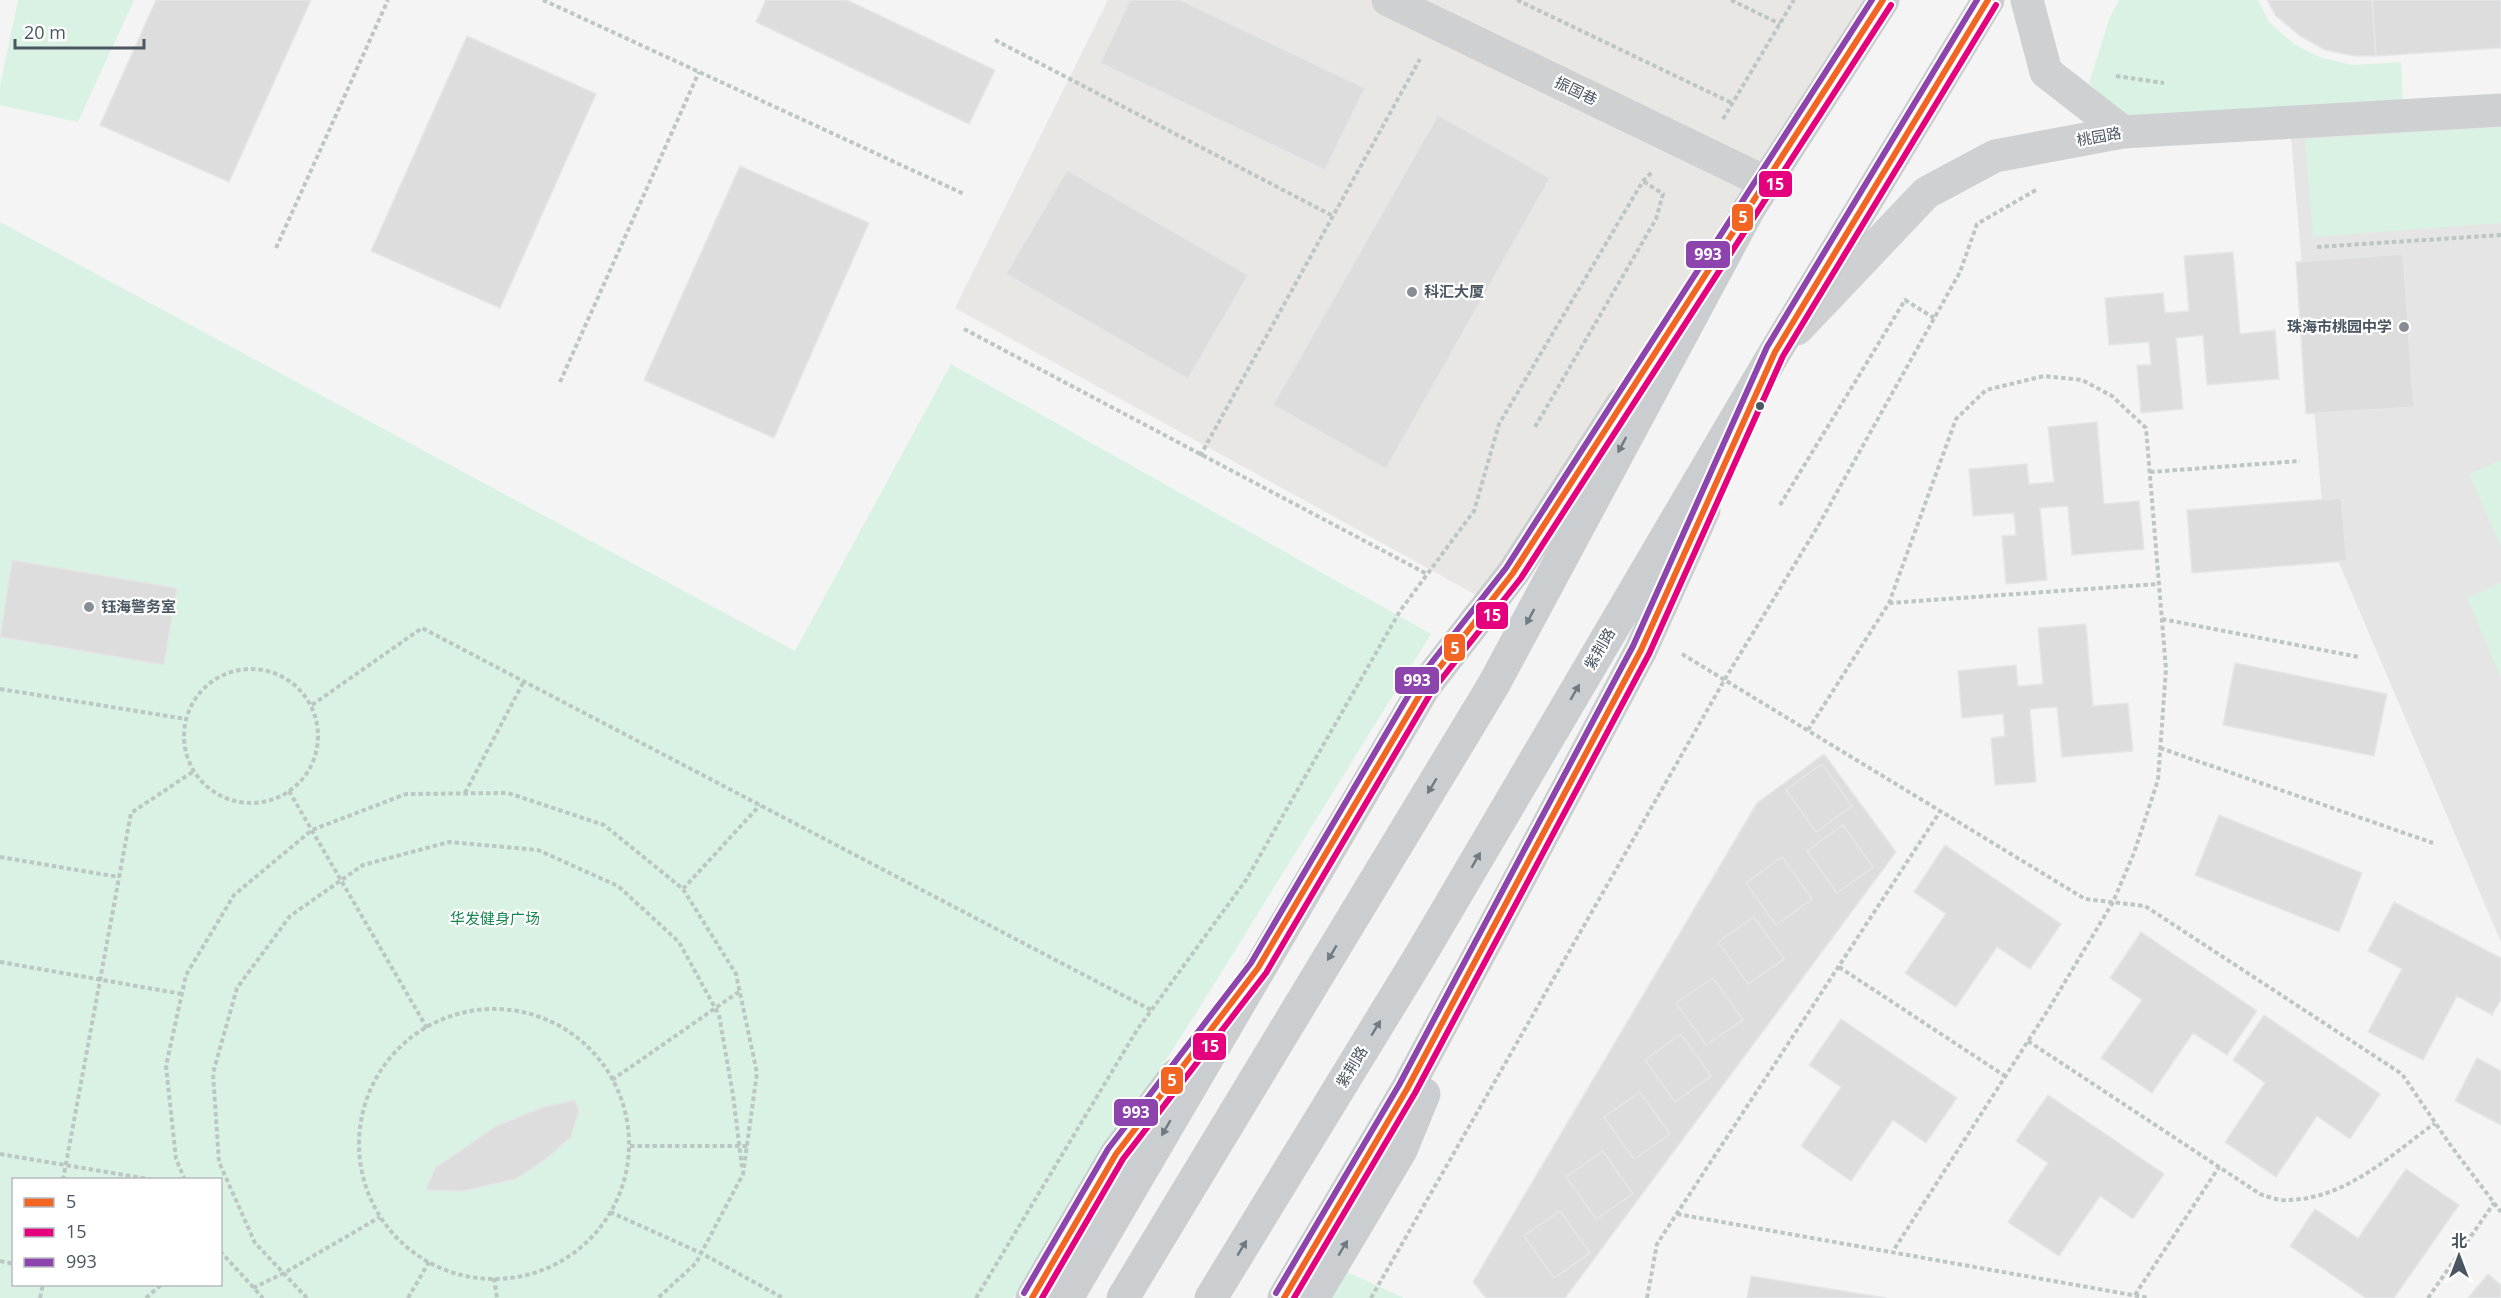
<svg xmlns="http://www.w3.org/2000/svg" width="2501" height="1298" font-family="'Open Sans','Noto Sans SC',sans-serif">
  <rect width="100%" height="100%" fill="#f4f4f4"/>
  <path fill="#e8e7e3" d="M1108 0H1385L1765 183 1489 602 955 308Z
    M1388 0H1871L1765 182Z"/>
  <path fill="#e6e5e6" d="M2501 113V942L2324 528 2290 125Z"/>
  <path fill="#d9f2e3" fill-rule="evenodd" d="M18 0H134L78 122 0 105V86Z
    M2119 0H2258L2269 22 2294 44 2321 58 2353 65 2401 62 2403 100 2123 116 2089 83 2110 17Z
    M2501 127V223L2313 237 2305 139Z
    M0 222 795 651 951 364 1431 634 1203 1002 1013 1298H0ZM14 1180H220V1284H14Z
    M2501 460V547L2469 474Z
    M2501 583V678L2467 598Z
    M1347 1272 1404 1298H1332Z"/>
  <path fill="#ddddde" stroke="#e5e6e7" stroke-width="1.5" d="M156 0H311L229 182 100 125Z
    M766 0H847L995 70 969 124 756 22Z
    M1130 0H1180L1365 88 1325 170 1100 63Z
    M2267 0H2372L2376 56H2355L2325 50 2300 36 2276 16Z
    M2372 0H2501V48L2376 56Z
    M467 36 596 94 500 308 371 251Z
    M1438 115 1550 178 1386 469 1273 405Z
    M740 166 869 223 774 438 644 380Z
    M1067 170 1248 275 1188 379 1006 274Z
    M2233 252 2240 334 2275 330 2279 379 2207 385 2203 335 2176 338 2183 409 2141 413 2137 365H2151L2149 342 2109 345 2105 298 2163 293 2165 313 2189 311 2184 256Z
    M2403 254 2414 407 2306 414 2296 262Z
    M2097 422 2104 504 2139 501 2144 549 2072 555 2068 506 2040 508 2047 580 2006 584 2002 536 2016 535 2014 513 1973 516 1969 469 2027 464 2029 484 2054 482 2048 427Z
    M2341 498 2347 561 2192 573 2187 510Z
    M12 560 177 588 164 665 0 637Z
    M2086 624 2093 706 2128 703 2133 751 2062 757 2057 707 2030 709 2036 782 1995 785 1991 738 2005 736 2003 714 1962 718 1958 671 2016 665 2018 686 2043 684 2038 628Z
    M2235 663 2387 694 2374 756 2223 725Z
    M1824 754 1896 852 1565 1298H1486L1473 1282 1757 803Z
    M1822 764 1852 806 1816 832 1786 790Z
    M2219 815 2362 873 2339 932 2195 875Z
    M1843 825 1873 867 1837 893 1807 851Z
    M1945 845 2061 924 2030 969 1997 947 1956 1007 1905 973 1946 914 1914 892Z
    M1782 857 1812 899 1776 925 1746 883Z
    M2394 902 2501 958V999L2492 1015 2457 996 2423 1060 2368 1032 2402 969 2368 951Z
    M1754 917 1784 959 1748 984 1718 942Z
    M2141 932 2257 1011 2227 1055 2193 1033 2152 1093 2101 1058 2142 1000 2110 978Z
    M1713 978 1743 1020 1706 1045 1676 1003Z
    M2264 1015 2380 1094 2350 1139 2317 1116 2276 1177 2225 1142 2265 1083 2233 1060Z
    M1841 1019 1957 1098 1926 1143 1893 1120 1851 1181 1801 1146 1841 1087 1809 1065Z
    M1681 1034 1711 1076 1675 1102 1645 1060Z
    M2477 1058 2501 1071V1125L2455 1101Z
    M1640 1092 1670 1134 1634 1159 1604 1117Z
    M2048 1095 2164 1174 2133 1219 2100 1196 2059 1256 2008 1222 2048 1163 2016 1141Z
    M575 1100 579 1111 571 1137 546 1159 516 1179 464 1191 426 1190 435 1168 496 1126 543 1107Z
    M1603 1151 1633 1194 1596 1219 1566 1177Z
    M2406 1169 2459 1205 2394 1298H2366L2290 1246 2315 1209 2358 1238Z
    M1560 1211 1590 1253 1554 1278 1524 1236Z
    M2488 1274 2501 1285V1298H2468Z
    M1751 1276 1886 1298H1747Z"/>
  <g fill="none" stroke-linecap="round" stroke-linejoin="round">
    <path stroke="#bcc7c4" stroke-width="4" stroke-dasharray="4.5 3" stroke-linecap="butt" d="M543 0 964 194
      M1517 0 1732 103
      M1731 0 1780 24
      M995 40 1333 216
      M2116 76 2164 83
      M1723 119 1794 0
      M2317 247 2501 235
      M276 248 388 0
      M964 329 1427 574
      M560 382 699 72
      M1535 427 1656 219 1663 194 1643 181
      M1200 456 1420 59
      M2150 472 2300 461
      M1780 505 1905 300 1934 318
      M1889 603 2158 584
      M2162 619 2359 657
      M1682 654 2085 899 2145 906 2402 1074 2451 1146 2501 1212
      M184 736a67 67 0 1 1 134 0a67 67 0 1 1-134 0Z
      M0 689 186 719
      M312 705 422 628 1151 1010
      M1808 730 1889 603 1956 419 1986 390 2044 376 2082 380 2112 396 2146 428 2166 669 2158 780 2134 853 2113 902 2048 1010 1893 1251
      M2160 748 2433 843
      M289 791 427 1028
      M465 793 524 681
      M0 857 119 877
      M683 889 760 805
      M0 962 182 994
      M1839 967 2005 1076
      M359 1144a135 135 0 1 1 270 0a135 135 0 1 1-270 0Z
      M2028 1041 2260 1194C2269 1197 2279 1201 2288 1200 2346 1199 2391 1155 2435 1123
      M612 1080 740 991
      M630 1146H748
      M0 1154 154 1180
      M63 1180 131 813 194 771
      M185 1180 176 1159 166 1066 186 975 234 895 312 830 406 794 508 793 604 825 683 889 736 974 757 1073 743 1174 696 1263 658 1298
      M610 1212 701 1253 783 1298
      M1677 1214 2149 1298
      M220 1251 263 1298
      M0 1261 14 1264
      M494 1278 497 1298
      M253 1288 284 1273 380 1217
      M2135 1295 2219 1167
      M40 1298 43 1284
      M146 1298 162 1284
      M307 1298 255 1243 219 1162 213 1073 237 988 290 916 363 865 449 842 538 850 618 886 679 942 719 1015 733 1095 742 1167
      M408 1298 429 1262
      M976 1298 1137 1030 1246 880 1400 611 1474 511 1499 424 1643 181 1653 171
      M1371 1298 1725 679 1818 526 1960 272 1977 224 2036 190
      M1647 1298 1657 1244 1941 810
      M2428 1298 2494 1203"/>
    <path stroke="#ced0d2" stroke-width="33" d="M1388 0 1765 182
      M2027 0 2046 72 2123 132
      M1797 329 1926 193 1995 156 2123 132 2501 110"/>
    <path stroke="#caced1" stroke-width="33" d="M1032 1298 1116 1154 1177 1074
      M1067 1298 1425 686 1513 573 1622 404
      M1123 1298 1494 684 1749 209 1883 0
      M1211 1298 1420 956 1775 352 1988 0
      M1284 1298 1407 1089 1489 936 1641 650 1704 510
      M1313 1298 1401 1150 1424 1094"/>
    <defs>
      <path id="bus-1" d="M1032 1298 1116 1154 1258 968 1425 686 1513 573 1883 0
        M1284 1298 1407 1089 1641 650 1775 352 1988 0"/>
      <path id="bus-2" d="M1042 1298 1123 1159 1266 973 1432 691 1521 578 1891 5
        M1294 1298 1415 1093 1649 654 1783 356 1996 5"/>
      <path id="bus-3" d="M1024 1293 1108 1149 1251 963 1417 681 1506 568 1872 0
        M1276 1293 1399 1085 1633 646 1767 347 1977 0"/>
    </defs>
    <use href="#bus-1" stroke="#fff" stroke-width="10"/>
    <use href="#bus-2" stroke="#fff" stroke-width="10"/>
    <use href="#bus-3" stroke="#fff" stroke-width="10"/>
    <use href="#bus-1" stroke="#f26522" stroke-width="6"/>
    <use href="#bus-2" stroke="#e5007d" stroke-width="6"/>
    <use href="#bus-3" stroke="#8e44ad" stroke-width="6"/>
  </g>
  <defs><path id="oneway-solid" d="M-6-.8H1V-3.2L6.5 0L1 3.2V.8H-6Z" transform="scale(1.5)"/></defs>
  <g fill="#707a83">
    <use href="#oneway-solid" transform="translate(1622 445) rotate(118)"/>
    <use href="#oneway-solid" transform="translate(1530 617) rotate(118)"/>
    <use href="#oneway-solid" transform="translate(1575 692) rotate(-60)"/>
    <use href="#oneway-solid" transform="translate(1432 786) rotate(121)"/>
    <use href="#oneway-solid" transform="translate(1476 860) rotate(-60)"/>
    <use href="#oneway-solid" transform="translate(1332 953) rotate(121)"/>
    <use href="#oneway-solid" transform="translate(1376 1028) rotate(-59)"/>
    <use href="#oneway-solid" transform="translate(1166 1128) rotate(120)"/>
    <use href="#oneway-solid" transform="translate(1242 1248) rotate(-59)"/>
    <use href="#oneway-solid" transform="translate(1343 1248) rotate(-59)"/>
  </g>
  <g fill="#868d94" stroke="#fff" stroke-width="2">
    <circle cx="1412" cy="292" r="6"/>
    <circle cx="2404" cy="327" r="6"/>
    <circle cx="89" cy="607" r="6"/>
  </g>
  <circle fill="#4a5661" stroke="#fff" stroke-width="2" cx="1760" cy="406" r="5"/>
  <g text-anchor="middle" stroke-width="4.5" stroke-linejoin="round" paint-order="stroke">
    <g font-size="15" fill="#4a5661" stroke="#fff">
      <text transform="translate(1576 91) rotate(26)" y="5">振国巷</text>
      <text transform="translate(2099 137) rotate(-10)" y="5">桃园路</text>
      <text transform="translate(1600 649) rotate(-60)" y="5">紫荆路</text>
      <text transform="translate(1352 1067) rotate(-59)" y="5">紫荆路</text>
    </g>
    <g font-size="15" font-weight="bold" fill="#4a5661" stroke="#fff" text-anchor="start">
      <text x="1424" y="297">科汇大厦</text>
      <text x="2392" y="332" text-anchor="end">珠海市桃园中学</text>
      <text x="101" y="612">钰海警务室</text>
    </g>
    <g font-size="15" fill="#17864f" stroke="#fff">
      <text x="495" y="924">华发健身广场</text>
    </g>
  </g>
  <g stroke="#fff" stroke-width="2">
    <rect x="1758" y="170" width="35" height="28" rx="6" fill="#e5007d"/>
    <rect x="1731" y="203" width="23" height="29" rx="6" fill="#f26522"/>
    <rect x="1685" y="240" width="46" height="29" rx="6" fill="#8e44ad"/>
    <rect x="1475" y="601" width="34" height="29" rx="6" fill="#e5007d"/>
    <rect x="1443" y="633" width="23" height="29" rx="6" fill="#f26522"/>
    <rect x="1394" y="666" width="46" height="29" rx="6" fill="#8e44ad"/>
    <rect x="1192" y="1032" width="35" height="29" rx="6" fill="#e5007d"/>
    <rect x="1160" y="1066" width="24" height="29" rx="6" fill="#f26522"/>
    <rect x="1113" y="1098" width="46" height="29" rx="6" fill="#8e44ad"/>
  </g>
  <g font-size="16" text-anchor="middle" font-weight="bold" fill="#fff">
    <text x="1775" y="190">15</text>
    <text x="1743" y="223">5</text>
    <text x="1708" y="260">993</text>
    <text x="1492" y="621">15</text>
    <text x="1455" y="654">5</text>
    <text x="1417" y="686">993</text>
    <text x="1210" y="1052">15</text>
    <text x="1172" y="1086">5</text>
    <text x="1136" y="1118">993</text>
  </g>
  <rect x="12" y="1178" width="210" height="108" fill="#ffffff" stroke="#b7bbc0" stroke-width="1.5"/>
  <rect x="24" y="1198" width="30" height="9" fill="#f26522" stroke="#b7bbc0" stroke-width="1.5"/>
  <text x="66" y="1208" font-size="18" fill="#4a5661">5</text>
  <rect x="24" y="1228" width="30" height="9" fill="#e5007d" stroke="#b7bbc0" stroke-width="1.5"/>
  <text x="66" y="1238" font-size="18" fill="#4a5661">15</text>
  <rect x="24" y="1258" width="30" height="9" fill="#8e44ad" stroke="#b7bbc0" stroke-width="1.5"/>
  <text x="66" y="1268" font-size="18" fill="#4a5661">993</text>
  <g transform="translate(2459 1256)" stroke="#ffffff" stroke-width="4.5" paint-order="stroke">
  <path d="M0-4.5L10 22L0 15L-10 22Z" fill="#4a5661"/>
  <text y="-9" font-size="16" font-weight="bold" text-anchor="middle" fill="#4a5661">北</text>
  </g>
  <path d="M15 39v9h129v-9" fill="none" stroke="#4a5661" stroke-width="3"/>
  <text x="24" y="39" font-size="18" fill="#4a5661" stroke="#ffffff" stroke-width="4.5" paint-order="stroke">20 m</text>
</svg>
